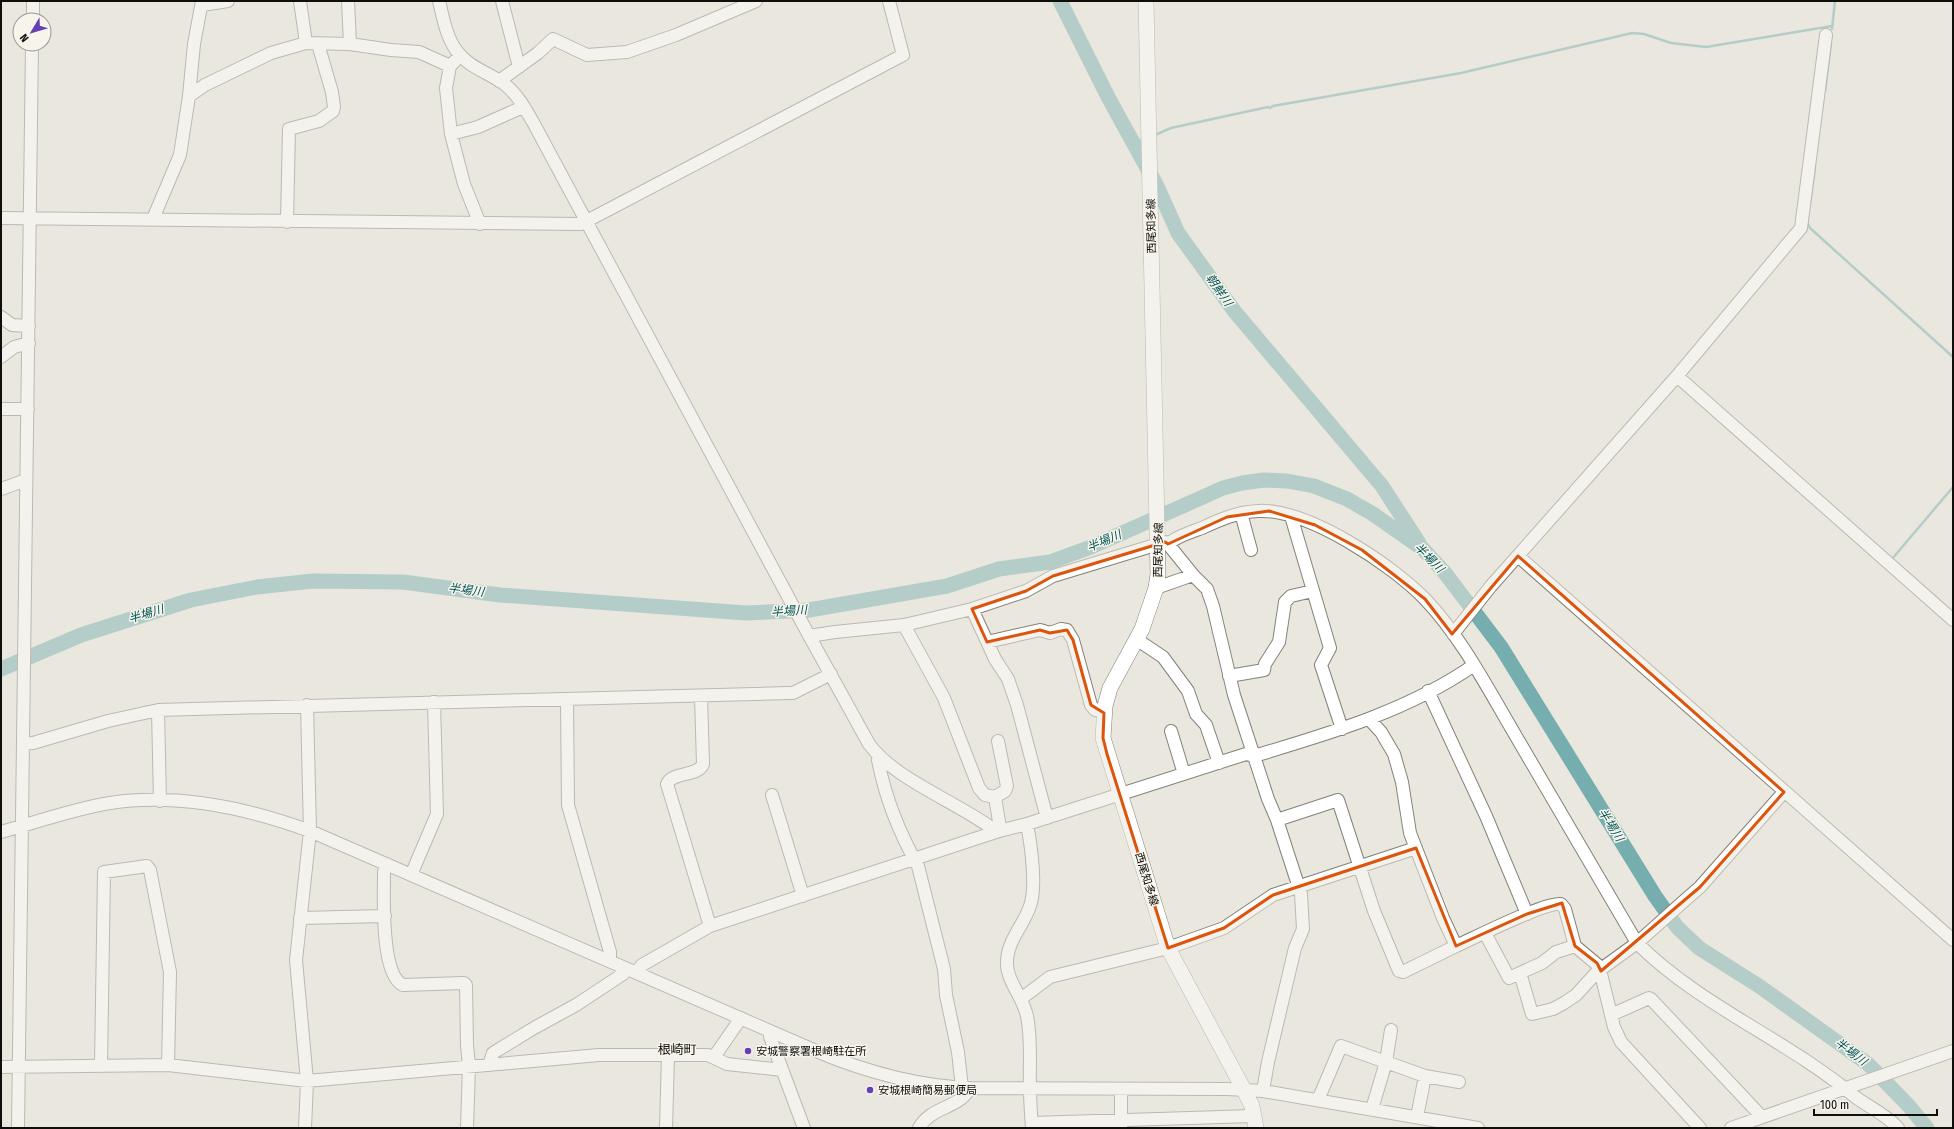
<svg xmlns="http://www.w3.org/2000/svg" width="1954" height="1129" font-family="'Fira Sans Condensed','Noto Sans JP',sans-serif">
  <rect width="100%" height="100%" fill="#eae7de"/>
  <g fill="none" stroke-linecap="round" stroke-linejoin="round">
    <path stroke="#76adaf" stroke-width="2.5" d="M1832 29 1835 1
      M1825 91 1831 42
      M1155 135 1171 128 1268 107 1270 108 1273 106 1461 73 1632 33 1644 34 1671 43 1706 47 1832 26
      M1133 143 1144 139
      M1810 204 1815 167
      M1807 222 1810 228 1953 357
      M1892 559 1953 487"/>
    <path stroke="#76adaf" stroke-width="15" d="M1060 1 1108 97 1157 186 1178 233 1235 312 1382 486 1419 543
      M1 669 81 635 191 600 257 587 313 581 403 582 500 595 746 613 809 610 947 586 999 569 1050 562 1091 547 1223 488 1242 483 1264 480 1287 481 1314 486 1347 499 1373 514 1423 549 1445 573 1501 647 1655 896 1677 927 1699 948 1759 986 1868 1064 1908 1105 1927 1128"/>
    <defs>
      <path id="minor" d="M300 1 306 43
        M348 1 350 44
        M439 1C443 17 446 36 456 50 468 67 487 72 503 83 517 93 526 110 534 124L806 630 869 744C894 779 957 802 993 829L999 831
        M502 1 519 67
        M202 5 228 1
        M33 20V1
        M450 66 446 88 451 134 464 184 480 224
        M499 81 538 53 553 39 587 55 627 52 676 35 756 1
        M189 96 205 85 271 53 306 43 350 44 391 50 419 52 450 66 460 56
        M451 134 478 127 523 107
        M1 218 581 224 903 55 889 1
        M155 220V214L180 155 189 96 194 44 202 1
        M287 222 289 129 319 121 333 111 334 107 332 92 318 44
        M1 317 12 325 29 326
        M1 357 14 347 29 343
        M1677 376 1953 620
        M1 409H28
        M1 489 26 480
        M1241 513 1251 550
        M1291 516 1330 648 1321 665 1342 729
        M1168 544 1193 575 1207 589 1213 606 1234 695 1268 799 1277 820 1301 894 1303 929 1295 948 1268 1062 1263 1091
        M1518 556 1953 940
        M1156 588 1193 575
        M972 609 995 659 1008 679 1017 705 1047 818
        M904 625 944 698 979 788 985 795 995 797 1000 828 999 831
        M1453 634 1491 586 1677 376 1801 228 1826 35
        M809 636 835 632 904 625 972 609 1026 591 1053 576 1165 542 1168 544C1177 536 1191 532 1202 528 1221 519 1238 512 1258 511 1307 508 1392 565 1425 599 1463 639 1489 691 1517 738 1557 806 1597 874 1637 943 1700 1006 1786 1039 1854 1096 1868 1107 1886 1114 1898 1128
        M1136 639 1163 657 1188 691 1196 714 1206 725 1219 763
        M987 642 1040 630 1050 633 1061 629 1067 630 1073 640 1091 705 1095 710 1104 712
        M1229 676 1264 670 1265 664 1279 642 1285 602 1291 596 1313 591
        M1428 691 1486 816 1527 914
        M701 696 703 764C698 777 673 771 667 784L710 926
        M567 700 568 805 610 952V961
        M158 710 160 801
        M1369 719 1381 732 1394 754 1402 782 1410 833 1443 918 1456 946C1474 938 1547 901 1561 904L1565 909 1575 946 1599 966 1614 1027 1621 1042 1700 1128
        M1171 731 1184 774
        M23 744 33 743 108 721 158 710 789 693H793L831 674
        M879 756 878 760C885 797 900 834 918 866L944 969 946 995 958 1052 962 1088
        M772 795 803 896
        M995 797 1005 791 1007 786 998 741
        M1277 820 1338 800 1374 911 1399 971 1403 972 1456 946
        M1027 824C1031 845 1037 887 1030 906 1024 925 1007 941 1007 962 1006 980 1023 997 1027 1016 1032 1040 1029 1064 1030 1088 1030 1102 1031 1115 1032 1128
        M1 832C37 822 73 809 110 803 177 793 247 808 310 831L816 1051C866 1072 916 1086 970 1088L1227 1089 1263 1091 1478 1128
        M387 864 384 872C384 895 380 974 403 985L464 983 466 985 467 1045 469 1066 467 1128
        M411 875 437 814 434 702
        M300 918 385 916
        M1485 933 1509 978 1542 963 1556 952 1575 946
        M636 972 642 965 710 926 999 831 1027 824 1246 754 1254 756C1328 734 1410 710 1474 665
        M1520 973 1532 1014 1553 1009 1564 1003 1576 995 1597 972 1637 943 1684 901 1700 887 1784 792
        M1022 998 1050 977 1168 948 1224 928 1273 895 1416 848
        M1611 1015 1649 998 1651 999 1762 1117
        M770 1031V1037L804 1128
        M714 1057 741 1018
        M489 1065 493 1053 534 1028 576 1005 623 974 627 969
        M101 1066 104 872 147 866 150 870 170 972 168 1065
        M1 1067 168 1065 307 1081 599 1055H708L727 1064 782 1070
        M1121 1089V1128
        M1318 1100 1341 1046 1425 1076 1459 1082
        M1372 1109 1386 1062 1391 1030
        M1417 1117 1425 1076
        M1032 1123 1253 1116
        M18 1128 32 44
        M305 1128 307 1081 296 960 310 831 307 705
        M666 1128 668 1055
        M919 1128C931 1106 959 1109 970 1088
        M1731 1128 1953 1051"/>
      <path id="major" d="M1146 1 1158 574 1156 588 1142 629 1110 688 1105 706 1103 738 1168 948 1244 1090 1252 1106 1256 1128"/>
    </defs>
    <use href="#minor" stroke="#848179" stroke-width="14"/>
    <use href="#major" stroke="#848179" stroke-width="16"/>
    <use href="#minor" stroke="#fff" stroke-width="12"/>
    <use href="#major" stroke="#fff" stroke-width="15"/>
  </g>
  <path d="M0 0H1954V1129H0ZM1269 511 1315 525 1362 550 1425 599 1452 634 1518 556 1784 792 1700 887 1601 971 1597 963 1575 946 1562 903 1527 914 1456 946 1416 848 1273 895 1224 928 1168 948 1107 754 1103 738 1104 713 1091 705 1073 640 1067 630 1050 633 1040 630 987 642 972 609 1026 591 1053 576 1165 542 1168 544 1227 517Z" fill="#eae7de" fill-opacity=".55" fill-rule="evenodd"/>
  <path fill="none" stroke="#dd550c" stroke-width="3" stroke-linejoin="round" d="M1269 511 1315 525 1362 550 1425 599 1452 634 1518 556 1784 792 1700 887 1601 971 1597 963 1575 946 1562 903 1527 914 1456 946 1416 848 1273 895 1224 928 1168 948 1107 754 1103 738 1104 713 1091 705 1073 640 1067 630 1050 633 1040 630 987 642 972 609 1026 591 1053 576 1165 542 1168 544 1227 517Z"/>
  <g fill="#643fb7" stroke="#f7f4eb" stroke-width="1.5">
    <circle cx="748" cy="1051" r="4"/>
    <circle cx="870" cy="1090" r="4"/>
  </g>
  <g text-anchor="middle" stroke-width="3" stroke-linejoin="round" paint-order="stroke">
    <g font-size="11" fill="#0f0e0b" stroke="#f7f4eb">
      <text transform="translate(1151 226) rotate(-91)" y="4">西尾知多線</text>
      <text transform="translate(1158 550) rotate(-89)" y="4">西尾知多線</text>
      <text transform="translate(1147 879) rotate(73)" y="4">西尾知多線</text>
    </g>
    <g font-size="11" fill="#0f0e0b" stroke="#f7f4eb" text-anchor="start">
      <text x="756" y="1055">安城警察署根崎駐在所</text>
      <text x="878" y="1094">安城根崎簡易郵便局</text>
    </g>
    <g font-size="12" font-style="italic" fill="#005558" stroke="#f7f4eb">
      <text transform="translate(1219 290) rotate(55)" y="4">朝鮮川</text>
      <text transform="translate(1104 541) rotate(-23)" y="4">半場川</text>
      <text transform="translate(1429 558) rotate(45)" y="4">半場川</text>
      <text transform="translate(466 590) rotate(7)" y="4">半場川</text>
      <text transform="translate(789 611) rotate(-4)" y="4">半場川</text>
      <text transform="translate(146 614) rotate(-17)" y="4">半場川</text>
      <text transform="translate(1611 825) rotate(58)" y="4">半場川</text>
      <text transform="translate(1851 1052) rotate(37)" y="4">半場川</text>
    </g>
    <g font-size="13" fill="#0f0e0b" stroke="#f7f4eb">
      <text x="677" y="1054">根崎町</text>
    </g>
  </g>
  <rect width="1954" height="1129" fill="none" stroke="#0f0e0b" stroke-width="4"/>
  <g transform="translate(32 32) rotate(232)"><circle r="19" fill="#f7f4eb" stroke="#9a9891"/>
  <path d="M0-3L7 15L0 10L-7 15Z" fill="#643fb7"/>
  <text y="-6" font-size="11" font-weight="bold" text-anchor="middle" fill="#0f0e0b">N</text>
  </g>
  <path d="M1814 1109v6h123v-6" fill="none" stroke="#0f0e0b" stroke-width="2"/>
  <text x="1820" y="1109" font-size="12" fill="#0f0e0b" stroke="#f7f4eb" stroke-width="3" paint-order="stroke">100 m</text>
</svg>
